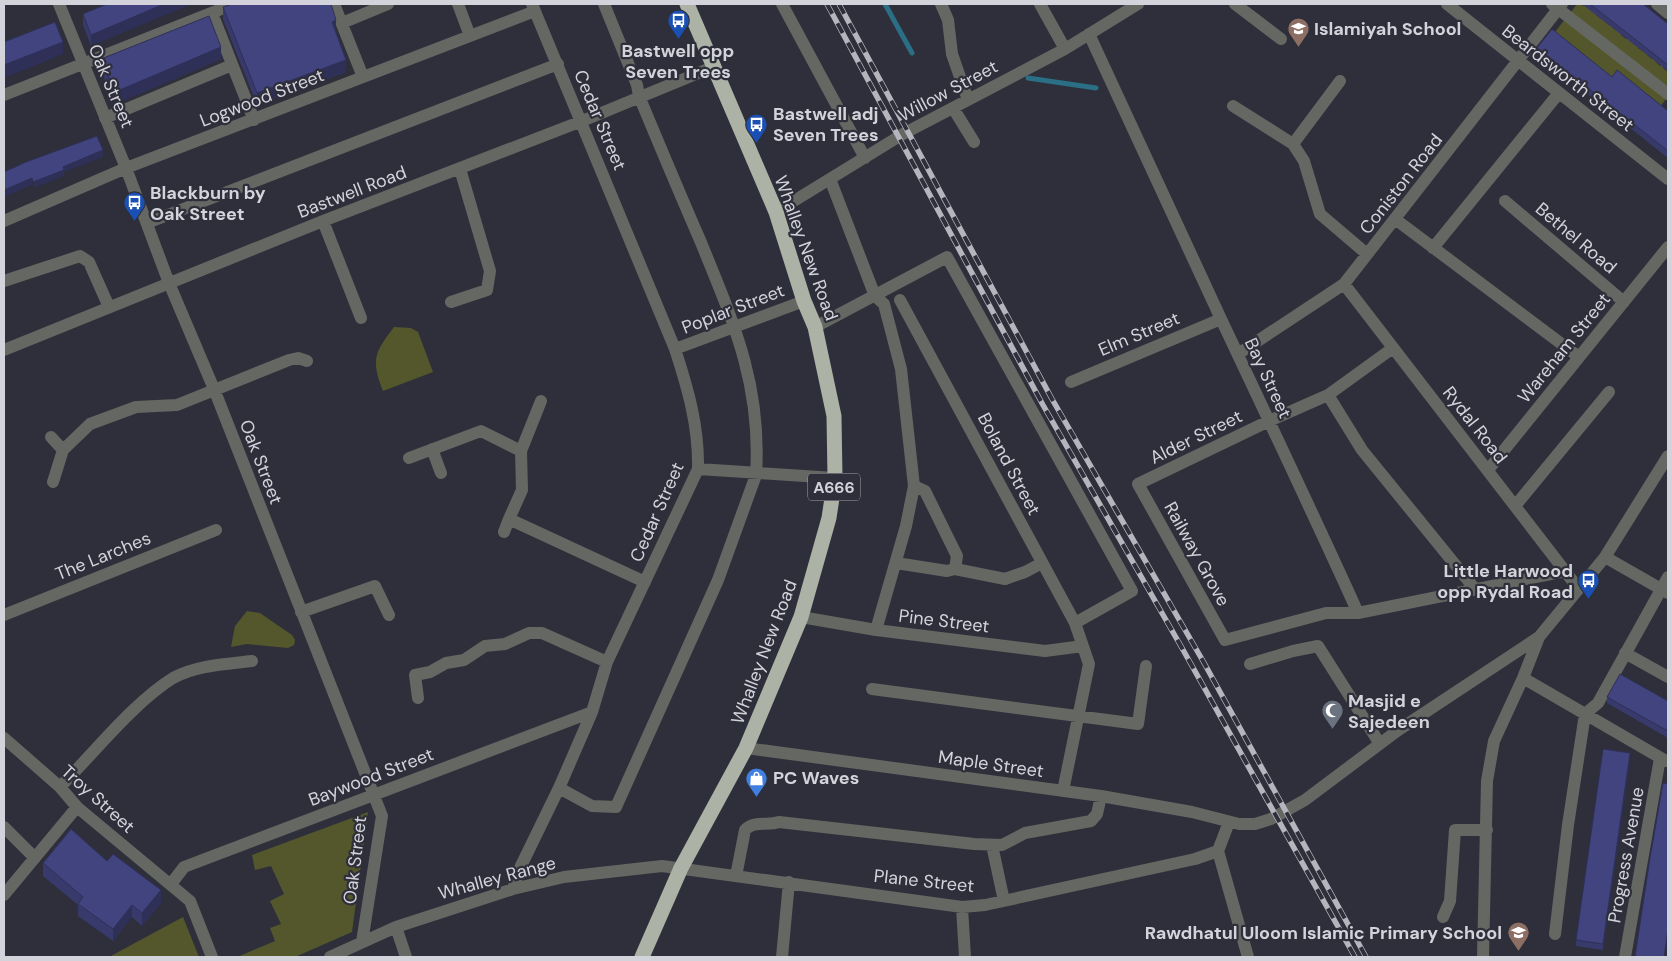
<svg xmlns="http://www.w3.org/2000/svg" width="1672" height="961" font-family="'DM Sans',sans-serif">
  <rect width="100%" height="100%" fill="#2e2f3a"/>
  <path fill="#54572b" d="M1577 4 1585 6 1591 4 1588 8 1593 12 1601 9 1596 15 1601 19 1606 13 1609 15 1604 21 1609 25 1618 22 1613 28 1618 32 1623 26 1621 35 1626 39 1631 33 1630 41 1635 45 1640 40 1643 42 1638 48 1644 52 1649 46 1651 49 1647 55 1652 59 1657 53 1660 55 1655 61 1660 66 1665 60 1668 62 1663 68 1668 72V89L1571 12Z
    M1565 19 1666 99 1653 116 1552 36Z
    M394 327 411 328 418 332 433 372 383 391C371 360 374 353 394 327Z
    M247 611 260 613 292 635 295 640 294 645 288 648 247 644 231 647 235 626Z
    M368 812 352 932 295 957H237L275 941 270 928 281 924 270 901 284 894 271 866 255 870 252 855Z
    M183 917 199 957H109Z"/>
  <g fill="none" stroke-linecap="round" stroke-linejoin="round">
    <path stroke="#2a6f85" stroke-width="5" d="M885 4 912 53
      M1028 78 1096 88"/>
    <path stroke="#656762" stroke-width="12" d="M59 4 126 168 169 283 214 389 382 816 362 942
      M334 4 363 77
      M458 4 470 36
      M782 4 865 158
      M941 4 948 20 952 54 968 100
      M1040 4 1065 49
      M1235 4 1281 39
      M1447 4 1668 179
      M1552 4 1668 94
      M1657 4 1668 13
      M212 13 254 120
      M342 23 388 4
      M1089 34 1221 319C1264 410 1307 501 1349 593L1358 613H1326L1225 640 1138 484 1269 421 1328 395 1393 348
      M4 95 234 4
      M1233 106 1293 144 1304 161 1320 214 1367 254
      M953 108 974 142
      M105 118 232 65
      M1293 144 1340 81
      M830 179 875 296 884 304 901 369 914 486 906 526 876 630
      M1505 201 1624 302
      M776 212 903 134 1065 49 1138 4
      M1395 219 1579 357
      M4 221 126 168 535 11
      M323 221 361 318
      M147 223 558 64
      M1433 248 1559 93
      M4 281 80 256 89 262 109 307
      M1344 284 1578 588
      M900 300 1075 623 1089 664 1063 791
      M451 302 487 290 490 271 460 169
      M815 327 947 257 1132 591 1075 623
      M675 349 804 301
      M4 350 323 221 582 121 713 67
      M1238 354 1344 284 1562 4
      M1071 382 1221 319
      M1328 395 1362 450 1475 589
      M541 401 521 451 522 490 509 519 645 582
      M51 437 63 450
      M432 449 441 473
      M409 458 481 431 521 451
      M698 469 835 478
      M1488 470 1668 247
      M53 482 63 450 90 424 136 407 177 405 289 360 298 358 307 361
      M914 486 925 491 957 556 955 569
      M1515 506 1609 392
      M504 532 509 519
      M1605 557 1668 593
      M896 563 947 571 955 569 1005 579 1025 572 1042 563
      M301 612 375 586 389 615
      M1358 613 1566 571
      M4 615 216 530
      M801 617 876 630 1045 651 1083 646
      M1625 653 1668 677
      M1250 664 1293 651 1318 646 1380 744
      M1523 678 1666 761
      M872 689 1138 724 1146 666
      M418 698 415 675 430 672 446 663 464 660 485 646 505 644 529 633H542L607 662
      M4 738 60 787 77 807 190 901 212 957
      M746 748 1101 796 1192 812 1239 824H1255L1271 819 1305 800 1397 731 1539 637
      M60 787C94 753 133 703 173 678 196 665 227 664 252 661
      M559 788 592 806 616 807 718 580 756 475C762 385 733 321 700 240 679 192 659 144 639 96L637 85 604 4
      M4 827 35 858
      M992 845 1004 901
      M1218 851 1248 957
      M736 876 745 830C754 820 768 826 779 822L974 844 1002 845 1025 833 1091 821 1097 814 1101 796
      M171 884 184 867 592 712
      M513 889 519 870 559 788 592 712 607 662 698 469C699 427 688 389 675 349L532 4
      M4 895 77 807
      M962 907 965 957
      M1443 917 1450 901 1455 830H1487
      M396 927 406 957
      M1555 934 1568 825 1585 714 1598 703 1668 577
      M330 957 396 927 513 889 564 877 662 866 962 907 985 905 1195 859 1218 851 1229 822
      M782 957 789 882
      M1483 957 1487 781 1494 741 1523 678 1539 637 1605 557 1668 456
      M1625 957 1660 758"/>
    <path stroke="#acb2a5" stroke-width="15" d="M642 957 681 868 746 748 801 617 829 518 835 478 834 416 815 327 804 301 776 212 687 4"/>
    <defs>
      <path id="rail" d="M827 4 1043 405 1182 648 1355 957
        M839 4 1052 399 1203 661 1366 957"/>
    </defs>
    <use href="#rail" stroke="#b4b5bd" stroke-width="5.5"/>
    <use href="#rail" stroke="#2e2f3a" stroke-width="4" stroke-dasharray="11" stroke-linecap="butt"/>
  </g>
  <path fill="#383a6c" d="M107 4 91 46 83 25V14Z
    M1582 4H1643L1668 24V71Z
    M223 7 336 32 346 72 257 105 223 19Z
    M1537 48 1612 77 1668 111V158L1537 54Z
    M101 59H221L115 104 101 71Z
    M1607 697 1668 701V738L1607 703Z
    M1630 759 1603 950 1576 946V940Z
    M107 861 161 903 142 926 132 917 113 941 78 916V905L43 876V863Z"/>
  <path fill="#2e3058" d="M4 4H11L4 6Z
    M164 4H192L91 46V35Z
    M336 20V32L332 34V22Z
    M63 42V54L4 78V65Z
    M221 47V59L115 104V92Z
    M346 60V72L257 105V93Z
    M103 150V157L64 172V176L33 188V182L63 167Z
    M32 178V185L4 197V190Z
    M1630 753V759L1603 950V944Z
    M161 890V903L142 926V913Z
    M132 905V917L113 941V929Z
    M1668 929V935L1665 957H1664Z"/>
  <path fill="#41447e" stroke="#2e3058" d="M107 4H164L91 35 83 14Z
    M232 4H331L336 20 332 22 346 60 257 93 223 7Z
    M1590 4H1643L1668 24V65Z
    M209 16 221 47 115 92 101 59Z
    M55 22 63 42 4 65V42Z
    M1552 29 1612 77 1617 70 1668 111V151L1537 48Z
    M97 136 103 150 63 167 64 170 33 182 32 178 4 190V172L26 162Z
    M1620 674 1668 701V731L1607 697Z
    M1603 749 1630 753 1603 944 1576 940Z
    M1663 783 1668 784V929L1664 957H1635L1650 858Z
    M71 829 107 861 113 854 161 890 142 913 132 905 113 929 78 904 83 897 43 863Z"/>
  <defs>
    <symbol id="bus-pin" viewBox="-11 -11 22 30"><path d="M0 17L-7.5 6A9.5 9.5 0 1 1 7.5 6Z" fill="#1a4fb4" stroke="#2e2f3a"/><path d="M-5-6H5V4H4V6H2V4H-2V6H-4V4H-5ZM-3.5-4V0h7V-4ZM-3.5 1.2v1.5H-2V1.2ZM2 1.2v1.5H3.5V1.2Z" fill="#fff"/></symbol>
    <symbol id="school-pin" viewBox="-11 -11 22 30"><path d="M0 17L-7.5 6A9.5 9.5 0 1 1 7.5 6Z" fill="#8d6e63" stroke="#2e2f3a"/><path d="M0-5L7-2L0 1L-7-2ZM-4 1L0 2.5L4 1V4Q0 6-4 4Z" fill="#fff"/></symbol>
    <symbol id="mosque-pin" viewBox="-11 -11 22 30"><path d="M0 17L-7.5 6A9.5 9.5 0 1 1 7.5 6Z" fill="#6b7280" stroke="#2e2f3a"/><path d="M3.5-4.9A6 6 0 1 0 3.5 4.9A5 5 0 1 1 3.5-4.9Z" fill="#fff"/></symbol>
    <symbol id="shop-pin" viewBox="-11 -11 22 30"><path d="M0 17L-7.5 6A9.5 9.5 0 1 1 7.5 6Z" fill="#3f7fe0" stroke="#2e2f3a"/><path d="M-5-2.5h2.3a2.7 3.5 0 0 1 5.4 0H5L5.5 6h-11ZM-1.5-2.5h3a1.5 2.3 0 0 0-3 0Z" fill="#fff"/></symbol>
  </defs>
  <g fill-rule="evenodd">
    <use href="#bus-pin" x="666" y="8" width="25" height="34"/>
    <use href="#school-pin" x="1286" y="16" width="25" height="34"/>
    <use href="#bus-pin" x="744" y="112" width="25" height="34"/>
    <use href="#bus-pin" x="122" y="190" width="25" height="34"/>
    <use href="#bus-pin" x="1576" y="568" width="25" height="34"/>
    <use href="#mosque-pin" x="1320" y="698" width="25" height="34"/>
    <use href="#shop-pin" x="744" y="766" width="25" height="34"/>
    <use href="#school-pin" x="1506" y="920" width="25" height="34"/>
  </g>
  <g text-anchor="middle" stroke-width="4.5" stroke-linejoin="round" paint-order="stroke">
    <rect fill="#2e2f3a" stroke="#a2a2ab" stroke-width="1" x="808" y="473.5" width="52" height="27" rx="4"/>
    <g font-size="16" font-weight="bold" fill="#d3d4db">
      <text x="834" y="493">A666</text>
    </g>
    <g font-size="18" font-weight="bold" fill="#d3d4db" stroke="#2e2f3a" text-anchor="start">
      <text x="1314" y="35">Islamiyah School</text>
      <text x="678" y="57" text-anchor="middle">Bastwell opp<tspan x="678" dy="21">Seven Trees</tspan></text>
      <text x="773" y="120">Bastwell adj<tspan x="773" dy="21">Seven Trees</tspan></text>
      <text x="150" y="199">Blackburn by<tspan x="150" dy="21">Oak Street</tspan></text>
      <text x="1573" y="577" text-anchor="end">Little Harwood<tspan x="1573" dy="21">opp Rydal Road</tspan></text>
      <text x="1348" y="707">Masjid e<tspan x="1348" dy="21">Sajedeen</tspan></text>
      <text x="773" y="784">PC Waves</text>
      <text x="1502" y="939" text-anchor="end">Rawdhatul Uloom Islamic Primary School</text>
    </g>
    <g font-size="18" fill="#d3d4db" stroke="#2e2f3a">
      <text transform="translate(1568 78) rotate(38)" y="6">Beardsworth Street</text>
      <text transform="translate(111 86) rotate(67)" y="6">Oak Street</text>
      <text transform="translate(948 91) rotate(-28)" y="6">Willow Street</text>
      <text transform="translate(262 98) rotate(-21)" y="6">Logwood Street</text>
      <text transform="translate(600 120) rotate(67)" y="6">Cedar Street</text>
      <text transform="translate(1401 184) rotate(-52)" y="6">Coniston Road</text>
      <text transform="translate(352 192) rotate(-21)" y="6">Bastwell Road</text>
      <text transform="translate(1576 238) rotate(40)" y="6">Bethel Road</text>
      <text transform="translate(806 248) rotate(70)" y="6">Whalley New Road</text>
      <text transform="translate(733 309) rotate(-21)" y="6">Poplar Street</text>
      <text transform="translate(1139 334) rotate(-23)" y="6">Elm Street</text>
      <text transform="translate(1564 348) rotate(-51)" y="6">Wareham Street</text>
      <text transform="translate(1268 378) rotate(65)" y="6">Bay Street</text>
      <text transform="translate(1475 425) rotate(52)" y="6">Rydal Road</text>
      <text transform="translate(1196 437) rotate(-26)" y="6">Alder Street</text>
      <text transform="translate(261 462) rotate(69)" y="6">Oak Street</text>
      <text transform="translate(1009 464) rotate(62)" y="6">Boland Street</text>
      <text transform="translate(657 512) rotate(-66)" y="6">Cedar Street</text>
      <text transform="translate(1197 554) rotate(61)" y="6">Railway Grove</text>
      <text transform="translate(103 556) rotate(-22)" y="6">The Larches</text>
      <text transform="translate(944 621) rotate(7)" y="6">Pine Street</text>
      <text transform="translate(764 652) rotate(-69)" y="6">Whalley New Road</text>
      <text transform="translate(991 764) rotate(8)" y="6">Maple Street</text>
      <text transform="translate(371 777) rotate(-21)" y="6">Baywood Street</text>
      <text transform="translate(98 799) rotate(42)" y="6">Troy Street</text>
      <text transform="translate(1626 855) rotate(-80)" y="6">Progress Avenue</text>
      <text transform="translate(355 860) rotate(-83)" y="6">Oak Street</text>
      <text transform="translate(497 878) rotate(-15)" y="6">Whalley Range</text>
      <text transform="translate(924 881) rotate(6)" y="6">Plane Street</text>
    </g>
  </g>
  <rect width="1672" height="961" fill="none" stroke="#d3d4db" stroke-width="10"/>
</svg>
